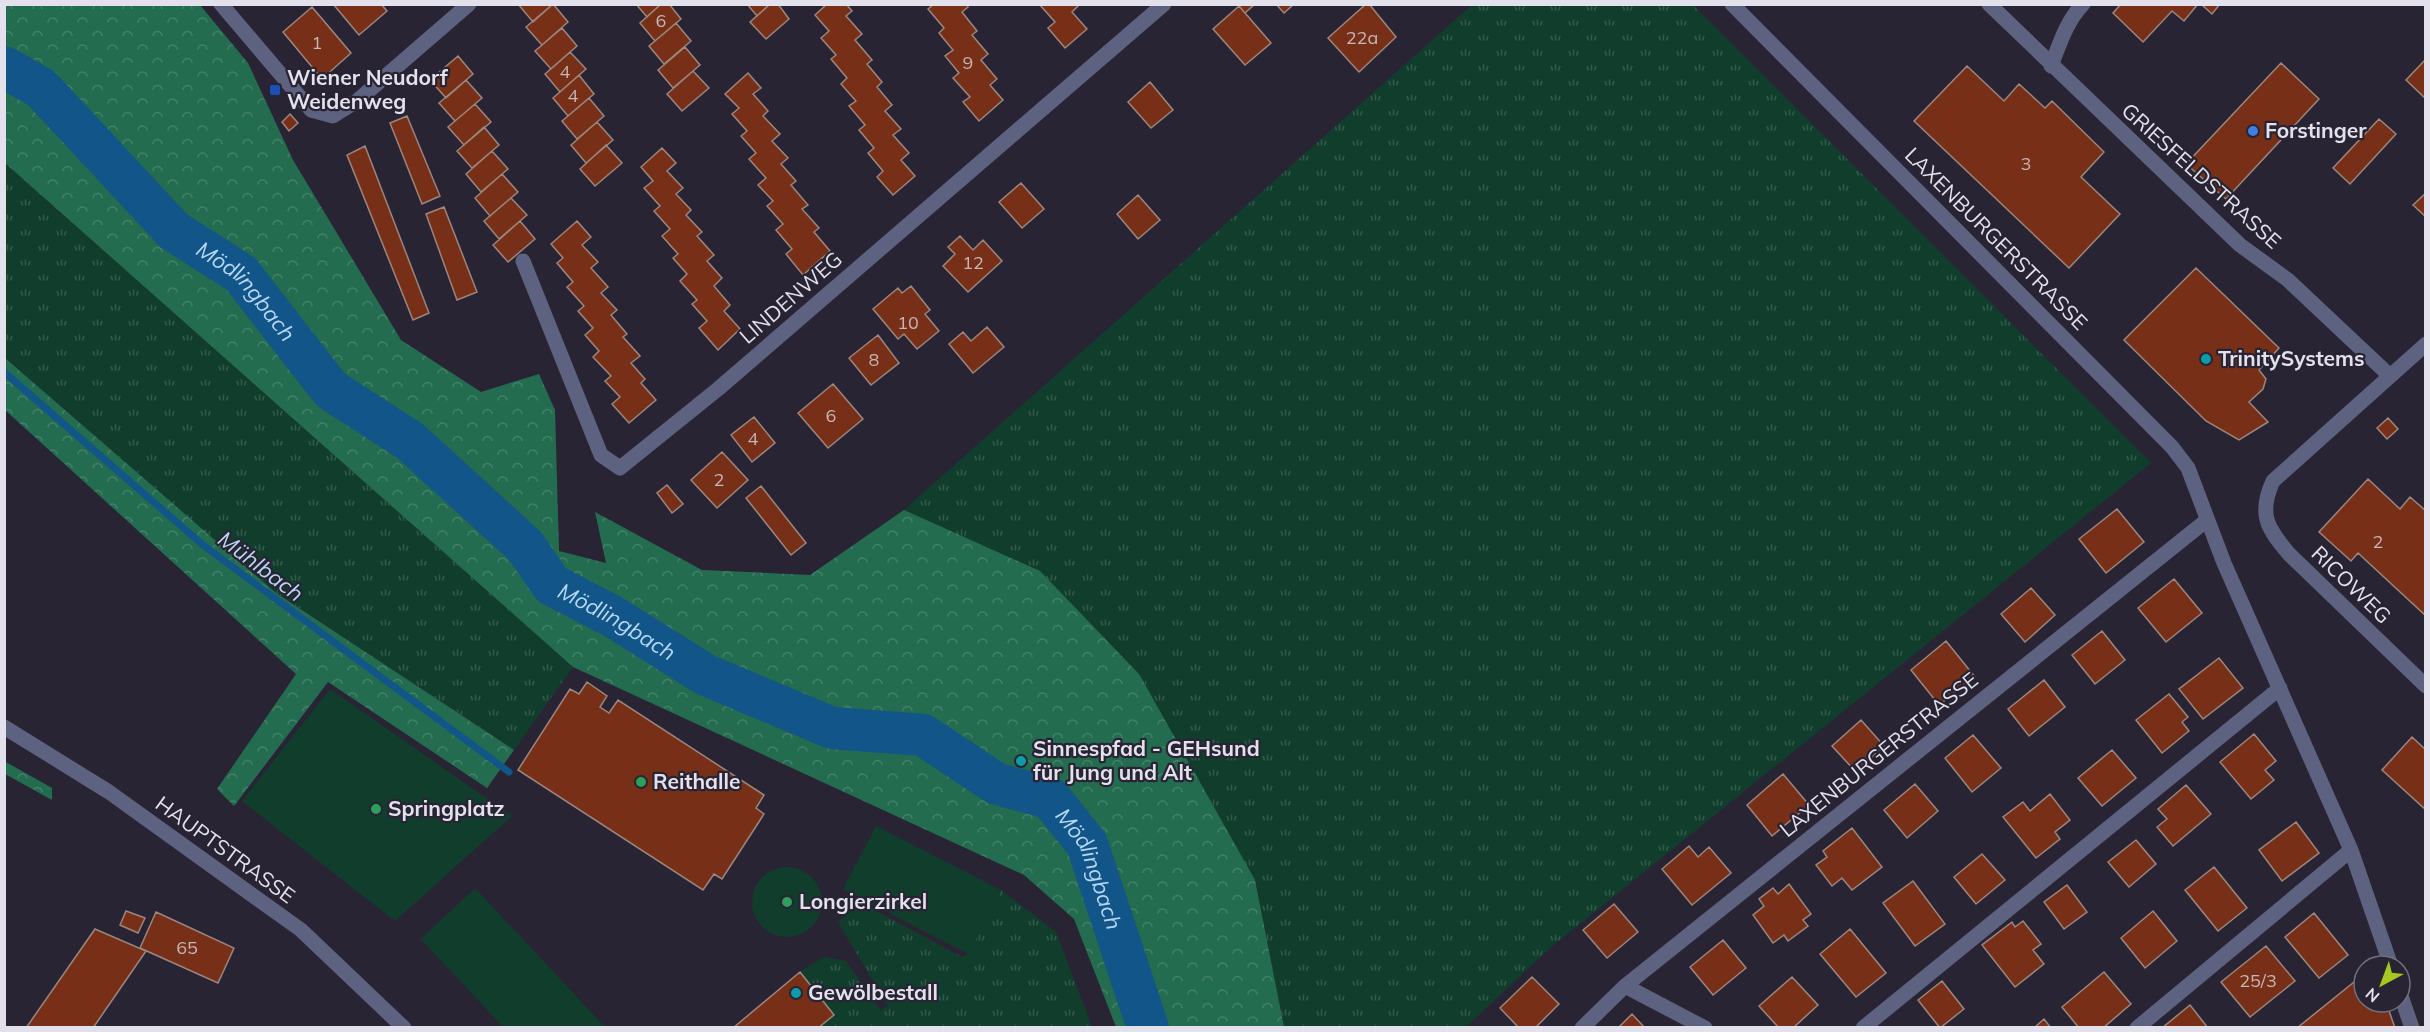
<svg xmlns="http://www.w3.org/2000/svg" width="2430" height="1032" font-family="Mulish,sans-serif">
  <defs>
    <pattern id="grass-tufts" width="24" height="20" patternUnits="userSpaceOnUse" patternTransform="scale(1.5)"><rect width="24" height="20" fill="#113e2c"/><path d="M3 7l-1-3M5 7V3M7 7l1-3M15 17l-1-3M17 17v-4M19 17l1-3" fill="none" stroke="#335a4b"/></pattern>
    <pattern id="forest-crowns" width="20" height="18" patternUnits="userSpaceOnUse" patternTransform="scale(1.5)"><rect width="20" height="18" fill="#246c4f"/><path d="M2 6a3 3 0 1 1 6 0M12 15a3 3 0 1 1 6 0" fill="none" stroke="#448168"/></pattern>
  </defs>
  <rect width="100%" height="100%" fill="#282434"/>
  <path fill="url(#grass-tufts)" d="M1473 4 1693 5 2151 463 1551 947 1465 1028 1284 1027 1255 880 904 510Z
    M5 163 573 667 514 750 276 593 5 358Z
    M1001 890 1056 932 1092 1027H818L834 1014 800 972 824 957 846 961 880 1010 888 1006 838 922 861 903 962 957 968 954Z"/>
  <path fill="url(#forest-crowns)" d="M5 4 200 5 248 63 293 160 401 340 481 392 539 374 555 410 559 551 606 563 595 512 702 570 810 575 904 510 1040 571 1139 674 1255 880 1284 1027H1116L1074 919 1024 875 573 667 5 163Z
    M5 358 276 593 514 750 487 788 328 682 234 806 217 789 296 674 5 410Z
    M4 761 52 788V800L5 774Z"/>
  <path fill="#113e2c" d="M330 689 512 816 395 921 242 801Z
    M876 826 1001 890 968 954 843 889Z
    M752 902a35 35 0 1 1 70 0a35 35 0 1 1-70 0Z
    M475 888 605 1027H503L421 939Z"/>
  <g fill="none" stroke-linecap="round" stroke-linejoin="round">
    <path stroke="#115589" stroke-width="7" d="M4 372 203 545 509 772"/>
    <path stroke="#115589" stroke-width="42" id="s1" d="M4 67 41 88 174 231 241 274 331 390 410 441 525 546 552 585 612 616 706 675 832 728 923 735 997 784 1050 798 1087 844 1148 1028"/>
  </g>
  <path fill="#773017" stroke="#9c867e" stroke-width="1.5" d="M333 4H381L387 11 359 35Z
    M518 4H553L533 22Z
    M553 4 568 22 542 45 526 27Z
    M636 4H661L647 17Z
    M661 4H669L681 19 655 41 640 23Z
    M747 4H770L757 16Z
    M770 4H778L789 19 766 39 750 22Z
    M827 4H846L852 11 846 16 862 34 855 40 872 60 867 64 882 82 877 87 892 105 885 111 901 129 893 135 909 153 901 160 915 176 893 195 877 177 883 171 868 153 874 148 859 130 865 125 849 106 856 101 841 84 847 78 831 59 836 55 821 38 829 31 815 15Z
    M934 4H967L968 7 962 12 977 31 972 35 988 54 981 60 997 79 990 85 1003 100 979 121 963 102 970 97 953 78 959 73 945 56 953 50 939 33 944 28 928 9Z
    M1039 4H1080L1072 12 1087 29 1065 48 1048 28 1055 22Z
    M1241 4H1255L1245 13 1239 6Z
    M1276 4H1294L1284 13Z
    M1366 4H1369L1396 37 1359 72 1328 38Z
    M2121 4H2198L2184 21 2172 11 2143 42 2113 13Z
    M2201 4H2220L2212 14Z
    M1239 6 1271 43 1245 65 1213 29Z
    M312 7 351 53 322 79 283 32Z
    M676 23 691 41 664 64 649 46Z
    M562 28 577 46 551 69 535 51Z
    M685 47 700 65 673 88 658 70Z
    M570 52 586 69 560 92 545 74Z
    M458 56 473 74 446 98 430 80Z
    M2425 60H2426V99L2406 80Z
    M2281 63 2319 99 2226 199 2186 164Z
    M1967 66 2004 101 2019 84 2045 108 2052 101 2104 152 2081 177 2120 214 2069 268 1914 121Z
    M693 71 709 88 682 111 667 94Z
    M748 73 761 88 753 94 768 111 763 116 780 134 772 141 788 158 781 164 796 181 791 185 808 205 802 209 819 228 814 232 830 251 803 275 786 254 792 249 776 230 783 224 767 206 773 201 758 185 766 178 749 159 756 153 741 136 747 131 732 114 739 108 725 94Z
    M579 75 594 94 568 116 553 98Z
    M466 80 482 98 455 121 439 103Z
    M1150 82 1173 110 1151 128 1128 102Z
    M589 98 604 116 577 139 562 121Z
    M475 104 491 122 464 145 448 127Z
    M290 114 298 123 289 131 282 122Z
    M407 116 440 196 422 204 390 123Z
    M2379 119 2396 134 2350 184 2333 168Z
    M597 122 613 140 586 163 571 145Z
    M484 127 499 145 472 168 457 151Z
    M606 145 622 163 595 186 580 169Z
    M365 146 429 313 413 320 347 155Z
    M662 148 676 163 667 171 683 188 676 194 691 210 686 215 702 232 697 236 714 255 707 261 722 278 714 286 730 305 724 311 740 329 718 350 699 328 707 321 692 304 697 300 680 281 687 274 673 258 678 254 662 236 670 229 654 211 660 206 644 188 653 181 641 167Z
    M492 151 508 169 481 192 466 174Z
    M502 174 518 192 490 216 475 198Z
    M1021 183 1044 209 1022 228 999 202Z
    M2426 193V217L2413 205Z
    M1138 195 1160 220 1138 239 1117 214Z
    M511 198 527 215 499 239 484 221Z
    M444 207 477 292 457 300 426 214Z
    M520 221 535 239 508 262 493 245Z
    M577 221 591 237 582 245 598 262 591 268 608 287 601 293 617 310 611 315 627 334 623 337 640 356 631 363 645 379 641 383 656 400 629 423 612 404 620 397 605 381 611 376 593 357 599 351 585 335 593 328 578 311 584 306 567 287 573 282 557 263 563 258 551 244Z
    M960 236 973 250 983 240 1002 261 968 292 943 266 955 254 948 247Z
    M2196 268 2279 348 2259 370 2266 379 2263 389 2249 402 2268 422 2239 440 2206 421 2124 340Z
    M911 286 930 310 925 314 939 331 917 349 904 334 898 339 873 309 898 288 902 293Z
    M987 327 1004 347 973 373 949 344 963 332 971 341Z
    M878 335 899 363 871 385 849 358Z
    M833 384 863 419 828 448 798 413Z
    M754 417 775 443 752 462 731 435Z
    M2388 418 2398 429 2387 439 2377 428Z
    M722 452 748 480 717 508 691 480Z
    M2368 479 2400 509 2410 497 2426 511V616L2358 553 2351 561 2319 532Z
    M667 485 683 504 672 513 657 493Z
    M761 486 806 543 791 555 746 498Z
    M2117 509 2144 542 2106 573 2079 539Z
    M2174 579 2202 613 2166 642 2138 608Z
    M2031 588 2055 615 2025 642 2001 614Z
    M2102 631 2125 660 2095 684 2072 655Z
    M1946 641 1975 677 1939 705 1911 670Z
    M2219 658 2243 688 2203 719 2179 689Z
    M2044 680 2065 707 2029 736 2008 709Z
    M587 682 607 696 600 707 609 713 618 700 764 795 756 808 764 814 722 879 714 874 703 890 518 770 570 689 579 694Z
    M2169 694 2188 717 2182 722 2189 731 2162 753 2136 720Z
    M1861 720 1884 746 1856 772 1832 746Z
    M2254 734 2276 761 2265 770 2274 780 2251 799 2220 762Z
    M1973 735 2001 768 1972 792 1945 758Z
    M2412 737 2426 750V810L2382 770Z
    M2112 750 2136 778 2102 806 2078 778Z
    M1783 774 1809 805 1772 836 1747 805Z
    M1915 784 1938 811 1907 838 1884 810Z
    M2186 785 2211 814 2173 846 2157 827 2167 819 2158 809Z
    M2050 794 2070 820 2055 832 2060 839 2036 858 2003 817 2023 802 2030 811Z
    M2296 822 2319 853 2282 881 2259 850Z
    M1852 828 1882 867 1852 890 1842 878 1832 886 1816 865 1827 857 1823 851Z
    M2136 840 2156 864 2129 887 2108 862Z
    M1689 846 1698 857 1709 847 1731 873 1692 905 1662 869Z
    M1982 854 2005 880 1976 904 1954 877Z
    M2214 867 2247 908 2218 931 2185 890Z
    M1913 881 1945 924 1915 946 1883 903Z
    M1789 884 1811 914 1803 920 1808 926 1788 941 1784 935 1773 943 1753 915 1764 906 1759 899 1773 888 1778 894Z
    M2067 885 2087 912 2064 929 2044 902Z
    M1614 904 1638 932 1607 958 1583 930Z
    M126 911 145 918 138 933 120 925Z
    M2153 911 2177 941 2145 968 2121 938Z
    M156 912 234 948 218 983 140 948Z
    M2314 913 2348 955 2319 978 2285 937Z
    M2023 921 2041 944 2033 950 2044 964 2015 987 1982 945 2012 922 2015 927Z
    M95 929 146 951 93 1028H26Z
    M1850 929 1886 973 1856 997 1820 954Z
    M1723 940 1746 968 1713 995 1690 967Z
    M2266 946 2295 981 2250 1017 2221 982Z
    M800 972 834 1015 818 1028H733Z
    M2104 972 2131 1004 2103 1028H2079L2062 1007Z
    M2364 974V1002H2386L2395 1028H2297Z
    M1532 977 1559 1004 1535 1028H1519L1500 1008Z
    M1792 977 1818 1005 1793 1028H1779L1759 1006Z
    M1942 981 1964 1009 1940 1028 1918 1000Z
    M2190 1005 2208 1028H2162Z
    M1632 1014 1645 1028H1618Z
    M2044 1019 2051 1028H2034Z"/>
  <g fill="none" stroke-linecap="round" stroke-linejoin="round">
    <path stroke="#5c627f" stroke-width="15" d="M221 4 311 110 333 116 357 101 469 4
      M1732 4 2172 447 2188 468 2224 563 2351 850 2391 966
      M1989 4 2240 245 2288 280 2389 375
      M2051 66C2060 43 2066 22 2083 4
      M523 261 601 455 620 468 718 389 1164 4
      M2426 344 2273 481C2258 514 2267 528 2289 554L2426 686
      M4 727 109 792 301 930 404 1028
      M1625 986 1705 1028
      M2400 993 2412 1028
      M1582 1028 1625 986 2207 520
      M1863 1028 2280 688
      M2137 1028 2351 850"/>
  </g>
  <rect fill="#1a4fb4" stroke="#282434" stroke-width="2" x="269" y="84" width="12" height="12" rx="3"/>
  <circle fill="#3f7fe0" stroke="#282434" stroke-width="2" cx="2253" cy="131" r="6"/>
  <g fill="#0f9aa8" stroke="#282434" stroke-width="2">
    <circle cx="2206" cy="359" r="6"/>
    <circle cx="1021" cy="761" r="6"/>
    <circle cx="796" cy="993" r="6"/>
  </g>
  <g fill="#2e9e5b" stroke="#282434" stroke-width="2">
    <circle cx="641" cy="782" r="6"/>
    <circle cx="376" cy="809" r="6"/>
    <circle cx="787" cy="902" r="6"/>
  </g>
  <g text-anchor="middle" stroke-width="4.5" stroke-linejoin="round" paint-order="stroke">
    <g font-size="18" fill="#c7b5b7">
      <text x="661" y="27">6</text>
      <text x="1362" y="44">22a</text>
      <text x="317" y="49">1</text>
      <text x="968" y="69">9</text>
      <text x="565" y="78">4</text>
      <text x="573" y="102">4</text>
      <text x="2026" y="170">3</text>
      <text x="973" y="269">12</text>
      <text x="908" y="329">10</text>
      <text x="874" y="366">8</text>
      <text x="831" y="422">6</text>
      <text x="753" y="445">4</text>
      <text x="719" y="486">2</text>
      <text x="2378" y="548">2</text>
      <text x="187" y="954">65</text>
      <text x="2258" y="987">25/3</text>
    </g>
    <g font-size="21" font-weight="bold" fill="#e2e1ec" stroke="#282434" text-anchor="start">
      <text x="287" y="85">Wiener Neudorf<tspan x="287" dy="24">Weidenweg</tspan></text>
      <text x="2265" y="138">Forstinger</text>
      <text x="2218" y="366">TrinitySystems</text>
      <text x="1033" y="756">Sinnespfad - GEHsund<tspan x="1033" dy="24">für Jung und Alt</tspan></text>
      <text x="653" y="789">Reithalle</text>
      <text x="388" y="816">Springplatz</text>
      <text x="799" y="909">Longierzirkel</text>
      <text x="808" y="1000">Gewölbestall</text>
    </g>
    <g font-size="21" fill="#e2e1ec" stroke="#282434">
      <text transform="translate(2201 176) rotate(42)" y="7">GRIESFELDSTRASSE</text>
      <text transform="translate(1996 239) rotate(45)" y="7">LAXENBURGERSTRASSE</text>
      <text transform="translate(791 298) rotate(-41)" y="7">LINDENWEG</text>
      <text transform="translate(2351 585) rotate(44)" y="7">RICOWEG</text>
      <text transform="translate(1879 755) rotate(-39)" y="7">LAXENBURGERSTRASSE</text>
      <text transform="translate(225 850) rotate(36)" y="7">HAUPTSTRASSE</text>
    </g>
    <g font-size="22" font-style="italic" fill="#b7d7f5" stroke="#282434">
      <text dy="8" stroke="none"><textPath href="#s1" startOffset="333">Mödlingbach</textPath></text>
      <text transform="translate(261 566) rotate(37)" y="8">Mühlbach</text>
      <text dy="8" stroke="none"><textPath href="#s1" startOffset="836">Mödlingbach</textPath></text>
      <text dy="8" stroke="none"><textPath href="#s1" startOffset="1394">Mödlingbach</textPath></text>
    </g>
  </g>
  <rect width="2430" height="1032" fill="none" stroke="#e2e1ec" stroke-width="12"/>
  <g transform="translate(2382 984) rotate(221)"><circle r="28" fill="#282434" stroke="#72707e" stroke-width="1.5"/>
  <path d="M0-4.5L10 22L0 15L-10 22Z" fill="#a6c820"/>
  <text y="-9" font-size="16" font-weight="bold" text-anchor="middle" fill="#e2e1ec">N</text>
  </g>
</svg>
